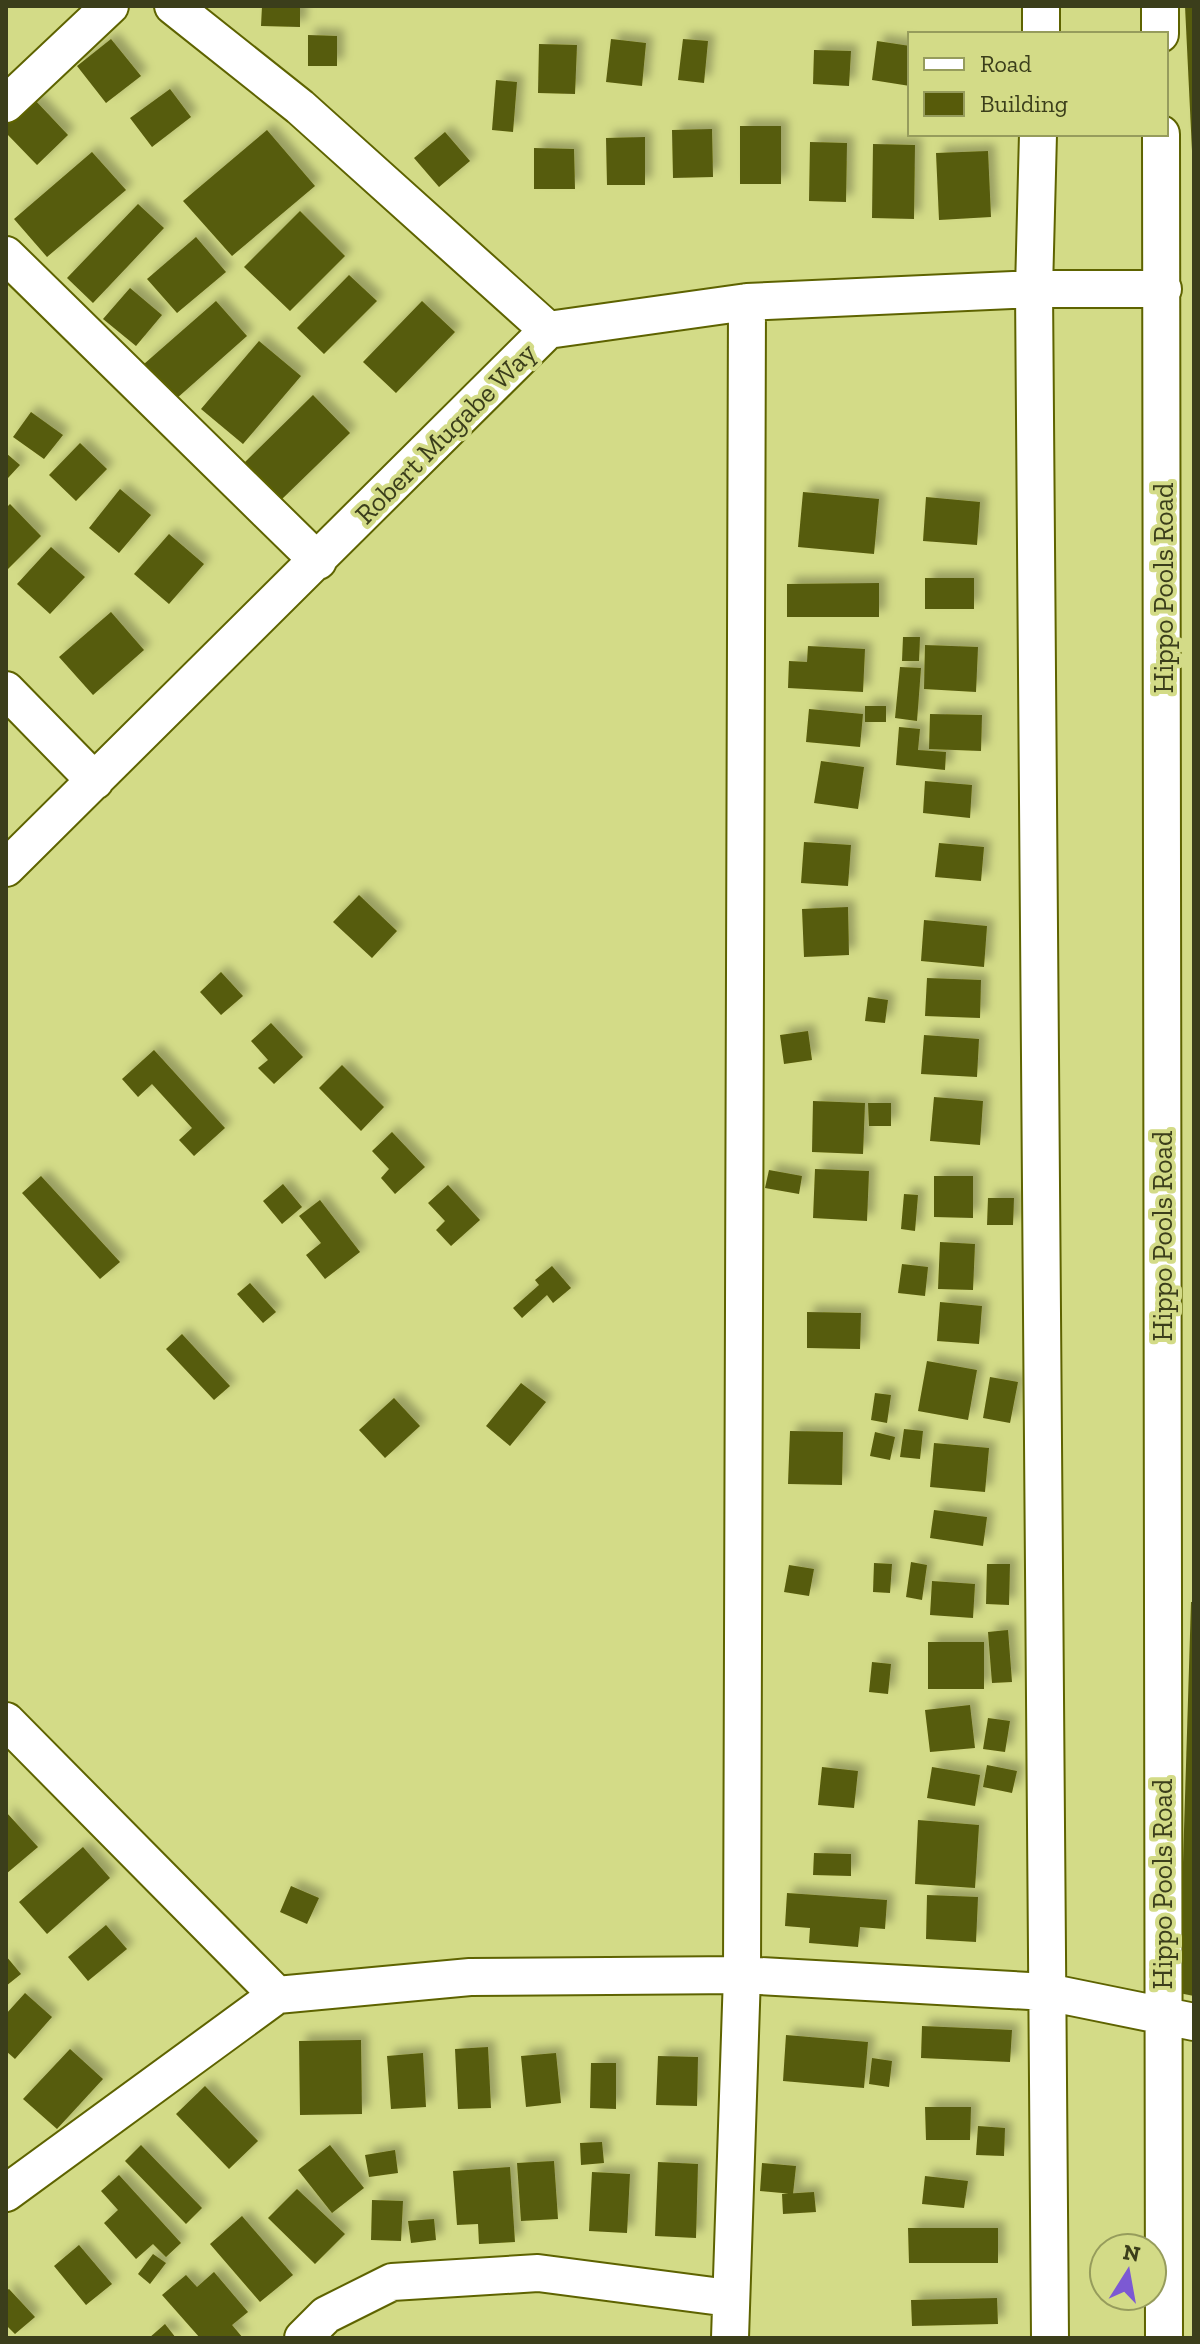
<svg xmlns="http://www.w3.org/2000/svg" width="1200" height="2344" font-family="'Zilla Slab',serif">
  <defs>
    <filter id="shadow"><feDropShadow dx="7" dy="-7" stdDeviation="4" flood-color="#0004"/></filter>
  </defs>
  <rect width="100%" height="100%" fill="#d3db87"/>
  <path fill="#575b0a" filter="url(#shadow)" d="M262 6H300V27L261 26Z
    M1185 6H1194V151H1192Z
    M308 35 337 36V66H308Z
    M111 39 141 76 106 103 77 66Z
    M611 39 646 43 642 86 606 82Z
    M683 39 708 41 704 83 678 80Z
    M877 41 910 46V86L872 80Z
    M539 44 577 45 575 94 538 93Z
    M814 50 851 51 849 86 813 84Z
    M496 80 517 82 513 132 492 130Z
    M170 89 191 117 152 147 130 118Z
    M34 99 68 135 37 165 6 133V125Z
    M740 126H781V184H740Z
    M712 129 713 177 673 178 672 130Z
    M267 130 315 186 232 256 183 201Z
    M445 132 470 161 439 187 414 158Z
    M645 137V185H607L606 138Z
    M810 142 847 143 846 202 809 201Z
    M873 144 915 145 914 219 872 218Z
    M534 148 574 149 575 189H534Z
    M988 151 991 217 939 220 936 153Z
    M92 152 126 190 47 257 14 219Z
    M138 204 164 228 93 303 67 278Z
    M300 211 345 256 290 311 244 267Z
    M196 237 226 272 177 313 147 279Z
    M349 275 377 301 324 354 297 328Z
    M130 288 162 315 136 346 103 319Z
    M216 301 247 336 176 399 144 364Z
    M422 301 455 332 396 393 363 362Z
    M259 341 301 376 243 444 201 409Z
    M313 395 350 433 281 500 244 463Z
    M31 412 63 435 44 459 13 437Z
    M80 443 107 469 76 501 49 475Z
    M6 453 20 465 8 478 6 476Z
    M120 489 151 515 119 553 89 528Z
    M803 492 879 499 874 554 798 547Z
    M926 497 980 502 977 545 923 541Z
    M10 504 41 536 6 571V508Z
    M169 534 204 564 169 604 134 574Z
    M51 547 85 577 50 614 17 584Z
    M925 578H974V609H925Z
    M879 583V617H787V584Z
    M111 612 144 650 93 695 59 657Z
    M903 637H920L919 661H902Z
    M925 645 978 647 976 692 924 689Z
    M808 646 865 649 863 692 788 688 789 661 807 662Z
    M900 667 921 668 917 721 895 718Z
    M865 706H886V722H865Z
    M809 709 863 714 860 747 806 742Z
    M930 714 982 715 981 751 929 749Z
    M899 727 920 729 918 750 946 752 945 770 896 765Z
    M821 761 864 767 858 809 814 803Z
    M925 781 972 785 970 818 923 813Z
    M804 842 851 845 848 886 801 883Z
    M939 843 984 847 981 881 935 877Z
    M359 895 397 931 372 958 333 922Z
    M848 907 849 955 804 957 802 909Z
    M924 920 987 926 984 967 921 961Z
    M221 972 243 996 221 1015 200 992Z
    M927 978 981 980 980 1018 925 1016Z
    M868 997 888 1000 885 1023 865 1021Z
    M271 1023 303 1057 274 1084 258 1068 268 1060 251 1041Z
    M808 1031 812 1060 784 1064 780 1035Z
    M924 1035 979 1039 977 1077 921 1074Z
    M154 1050 225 1128 194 1156 179 1140 192 1128 152 1084 138 1097 122 1079Z
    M342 1065 384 1107 361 1131 319 1088Z
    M934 1097 983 1101 980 1145 930 1141Z
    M813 1101 865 1103 863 1154 812 1152Z
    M868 1103H891V1126H869Z
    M392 1132 425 1167 395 1194 381 1178 389 1169 372 1151Z
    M815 1169 869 1171 867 1221 813 1218Z
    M769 1170 802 1176 799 1194 765 1188Z
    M41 1176 120 1262 100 1279 22 1193Z
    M934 1176H973V1218L934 1217Z
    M283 1184 302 1207 282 1224 263 1201Z
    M448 1185 480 1220 451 1246 436 1230 445 1221 428 1203Z
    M904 1194 918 1195 915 1231 901 1229Z
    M988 1198H1014L1013 1225H987Z
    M320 1200 360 1252 325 1279 306 1255 321 1243 299 1216Z
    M940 1242 975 1244 973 1290 938 1289Z
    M902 1264 928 1267 925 1296 898 1293Z
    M552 1266 571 1288 553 1303 547 1295 522 1318 513 1308 539 1285 535 1280Z
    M250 1283 276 1312 263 1323 237 1294Z
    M940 1302 982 1306 979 1344 937 1341Z
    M807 1312 861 1313 860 1349 807 1348Z
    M182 1334 230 1386 214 1400 166 1349Z
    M927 1361 977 1370 968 1420 918 1411Z
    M990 1377 1018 1382 1010 1423 983 1418Z
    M521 1383 546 1402 510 1446 486 1426Z
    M875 1393 891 1395 887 1423 871 1420Z
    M394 1398 420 1426 385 1458 359 1430Z
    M904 1429 923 1431 920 1459 900 1457Z
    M790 1431 843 1432 842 1485 788 1484Z
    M875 1432 895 1437 890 1460 870 1456Z
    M934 1443 989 1448 985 1492 930 1487Z
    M934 1510 987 1517 983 1546 930 1538Z
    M911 1562 927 1565 922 1600 906 1597Z
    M874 1563 892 1564 890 1593 873 1592Z
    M987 1564H1010L1009 1605 986 1604Z
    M789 1565 814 1569 809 1596 784 1592Z
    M932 1581 975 1584 973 1618 930 1615Z
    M1191 1602H1194V1996L1179 1993Z
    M1008 1630 1012 1682 992 1683 988 1632Z
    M928 1642H984V1689H928Z
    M872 1662 891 1664 888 1694 869 1692Z
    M970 1705 975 1748 930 1752 925 1710Z
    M988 1718 1010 1721 1005 1752 983 1749Z
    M987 1765 1017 1771 1012 1793 983 1787Z
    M822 1767 858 1771 854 1808 818 1805Z
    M932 1767 980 1775 975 1806 927 1798Z
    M6 1812 38 1847 6 1874Z
    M918 1820 979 1825 975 1888 915 1884Z
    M83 1847 110 1878 47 1934 19 1902Z
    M814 1853 851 1854V1876L813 1875Z
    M291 1886 319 1898 307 1924 280 1912Z
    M787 1893 887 1900 885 1929 860 1927 858 1947 809 1943 810 1928 785 1926Z
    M927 1895 978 1897 976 1942 926 1939Z
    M106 1925 127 1949 88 1981 68 1957Z
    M6 1956 21 1974 6 1986Z
    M25 1993 52 2017 15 2059 6 2051V2014Z
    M922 2026 1012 2030 1010 2062 921 2058Z
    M786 2035 868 2042 864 2088 783 2081Z
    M361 2040 362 2114 300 2115 299 2041Z
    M488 2047 491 2108 458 2109 455 2049Z
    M70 2049 103 2079 57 2129 23 2099Z
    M423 2053 426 2107 391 2109 387 2056Z
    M556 2053 561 2103 526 2107 521 2056Z
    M658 2056 698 2057 697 2106 656 2105Z
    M872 2058 892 2061 889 2087 869 2084Z
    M591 2063H616V2109L590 2108Z
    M205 2086 258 2141 229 2169 176 2114Z
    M925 2107H971L970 2140H926Z
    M978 2126 1005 2128 1004 2156 976 2155Z
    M602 2142 604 2163 581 2165 580 2143Z
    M141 2145 202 2208 186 2224 125 2161Z
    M330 2145 364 2188 332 2213 298 2170Z
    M395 2150 398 2173 369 2177 365 2155Z
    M554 2161 558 2219 521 2221 517 2163Z
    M658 2162 698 2164 696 2238 655 2236Z
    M762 2163 796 2166 793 2194 760 2191Z
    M510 2167 515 2242 479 2244 478 2224 457 2225 453 2171Z
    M592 2172 630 2174 627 2233 589 2231Z
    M119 2175 181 2243 166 2257 153 2244 136 2259 104 2223 118 2210 101 2191Z
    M925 2176 968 2181 964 2208 922 2204Z
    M297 2189 345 2234 315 2264 268 2218Z
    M814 2192 816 2212 783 2214 782 2194Z
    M372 2200 403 2201 401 2241 371 2240Z
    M242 2216 293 2275 260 2302 210 2244Z
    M434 2219 436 2240 411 2243 408 2221Z
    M908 2228H998V2263H909Z
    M79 2245 112 2284 86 2305 54 2266Z
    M153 2254 166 2263 150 2284 138 2274Z
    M214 2272 248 2312 232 2325 243 2338H200L162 2295 186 2275 197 2287Z
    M9 2289 35 2317 15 2334 6 2325V2291Z
    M997 2298 998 2324 912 2326 911 2300Z
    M165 2324 176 2338H149Z"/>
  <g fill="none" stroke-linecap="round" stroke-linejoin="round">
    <defs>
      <path id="minor" d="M173 6 300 107 548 330
        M1160 6V34
        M1041 34V6
        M6 104 110 6
        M1038 134 1034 289 1050 2338
        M1161 134 1164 2338
        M6 255 318 561
        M6 690 95 781
        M6 868 548 330 747 302 1034 289H1163
        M6 1721 277 1995
        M6 2193 277 1995 470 1977 742 1975 1047 1992 1194 2022
        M303 2338 326 2315 392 2282 538 2273 729 2298
        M730 2338 742 1975 747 302"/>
    </defs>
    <use href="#minor" stroke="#5e6300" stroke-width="40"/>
    <use href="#minor" stroke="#fff" stroke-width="36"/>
  </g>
  <g text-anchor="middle" stroke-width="8" stroke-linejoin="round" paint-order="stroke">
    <g font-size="28" fill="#3b3e1b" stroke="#d3db87">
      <text transform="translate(445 433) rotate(-45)" y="10">Robert Mugabe Way</text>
      <text transform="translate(1163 588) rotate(-90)" y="10">Hippo Pools Road</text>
      <text transform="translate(1162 1236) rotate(-90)" y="10">Hippo Pools Road</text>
      <text transform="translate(1162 1884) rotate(-90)" y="10">Hippo Pools Road</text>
    </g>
  </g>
  <rect width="1200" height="2344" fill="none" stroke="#3b3e1b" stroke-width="16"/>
  <rect x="908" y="32" width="260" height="104" fill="#d3db87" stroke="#969c5c" stroke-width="2"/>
  <rect x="924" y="58" width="40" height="12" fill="#ffffff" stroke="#969c5c" stroke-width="2"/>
  <text x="980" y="72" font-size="24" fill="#3b3e1b">Road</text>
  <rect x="924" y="92" width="40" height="24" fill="#575b0a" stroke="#969c5c" stroke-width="2"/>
  <text x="980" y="112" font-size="24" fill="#3b3e1b">Building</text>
  <g transform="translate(1128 2272) rotate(11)"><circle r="38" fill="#d3db87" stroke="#969c5c" stroke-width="2"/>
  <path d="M0-6L14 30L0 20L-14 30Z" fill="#7c59d3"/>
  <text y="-12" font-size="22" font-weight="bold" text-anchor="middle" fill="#3b3e1b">N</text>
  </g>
</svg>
